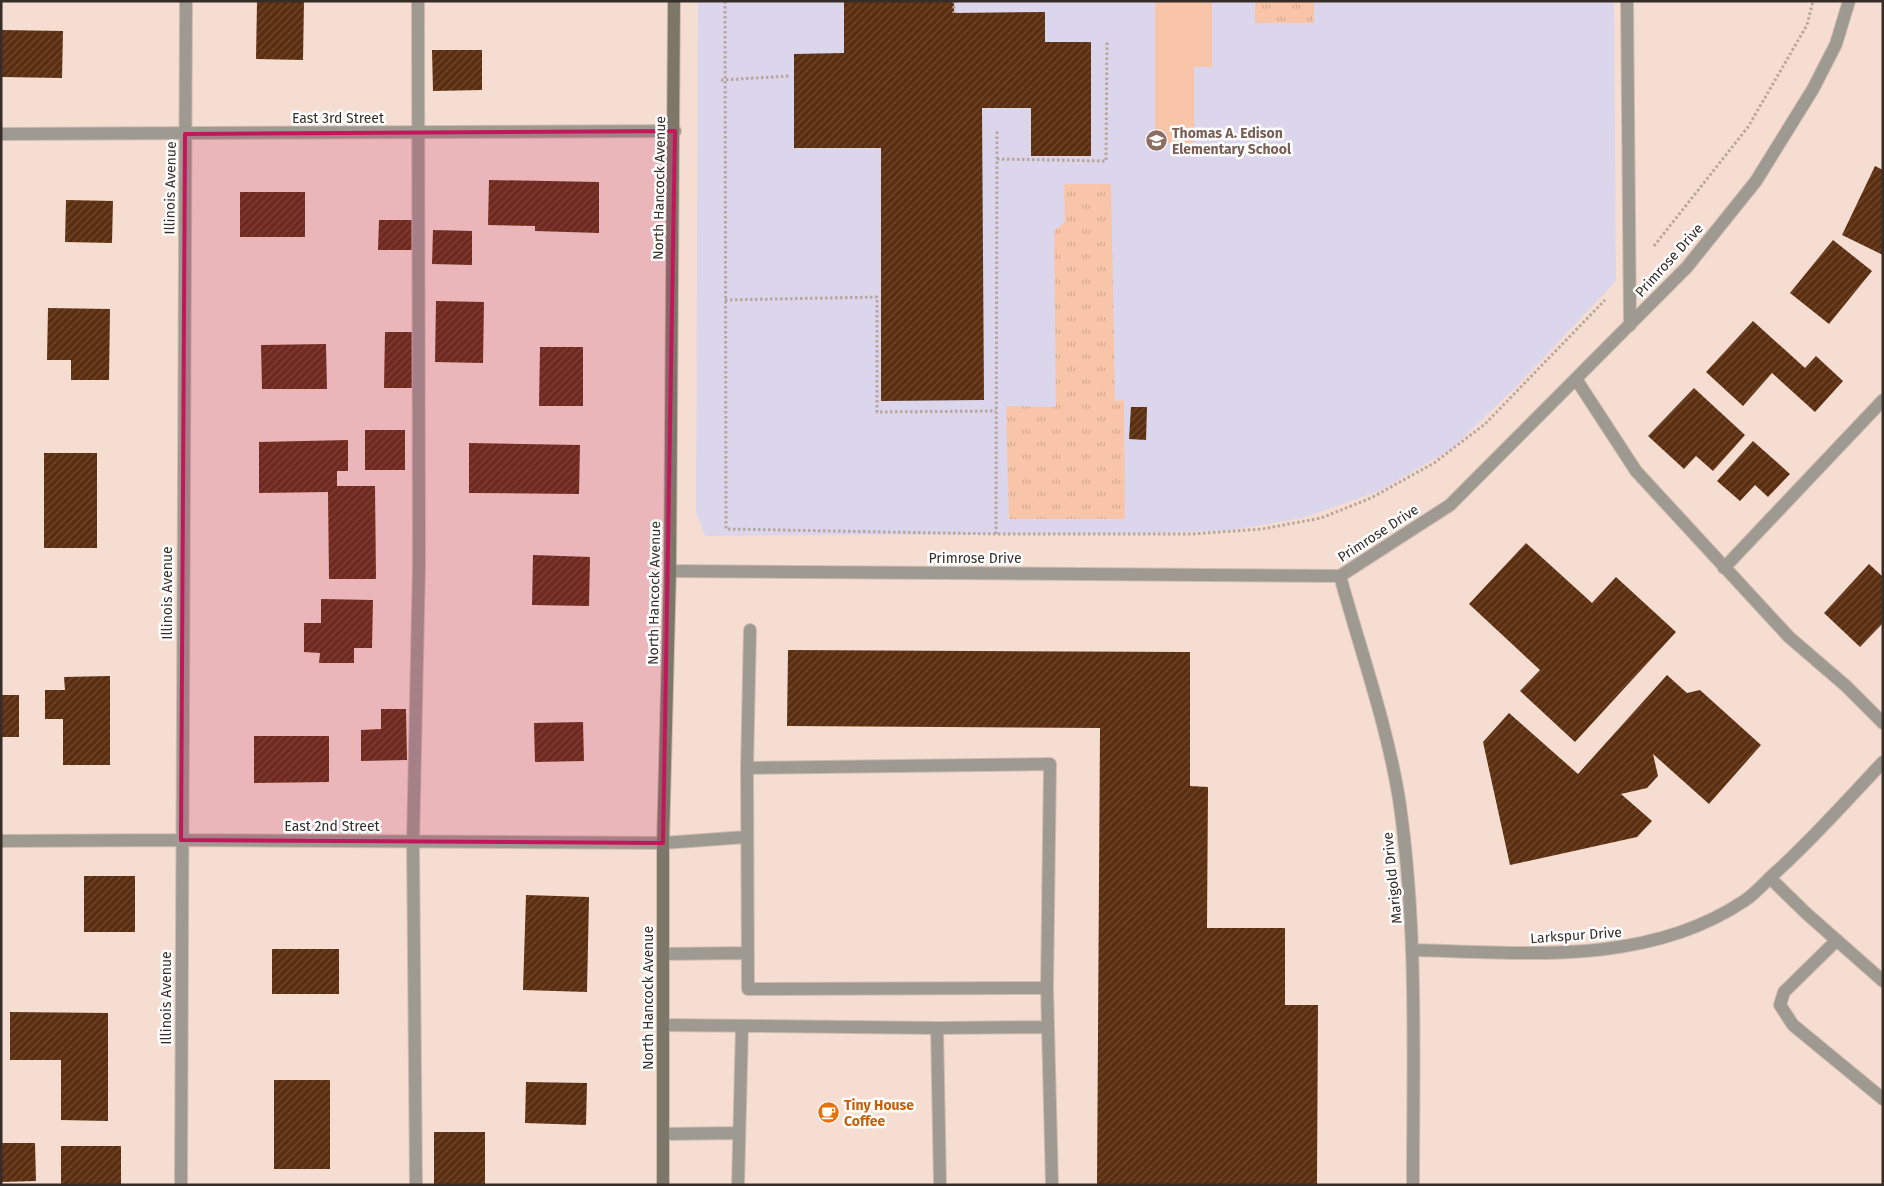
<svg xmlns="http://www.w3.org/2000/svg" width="1884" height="1186" font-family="'Fira Sans',sans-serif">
  <defs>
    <pattern id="grass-tufts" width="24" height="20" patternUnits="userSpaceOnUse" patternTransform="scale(1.25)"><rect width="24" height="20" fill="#f8c5a8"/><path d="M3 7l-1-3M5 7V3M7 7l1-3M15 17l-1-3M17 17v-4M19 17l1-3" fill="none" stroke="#d5aa91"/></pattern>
    <pattern id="building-hatch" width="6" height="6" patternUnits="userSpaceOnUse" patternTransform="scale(1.25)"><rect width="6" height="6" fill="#5b2e10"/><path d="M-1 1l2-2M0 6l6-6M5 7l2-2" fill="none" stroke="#704b33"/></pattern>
  </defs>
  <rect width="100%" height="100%" fill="#f5ded1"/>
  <path fill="#dbd6eb" d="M698 1H1614L1616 281 1515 388 1450 450 1379 491 1303 518 1232 530 1160 533 705 536 696 512Z"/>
  <path fill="url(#grass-tufts)" d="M1255 1H1314V23H1255Z
    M1064 184H1111L1115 401 1124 400 1125 519H1009L1006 406 1056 407 1054 231 1065 222Z"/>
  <path fill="#f8c5a8" d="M1155 1H1212V67H1194V143H1155Z"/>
  <path fill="url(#building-hatch)" d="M257 1H304L303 60 256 59Z
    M844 1H954V13L1045 12V42H1091V156H1031V108H982L984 400 881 401V148H794V54L844 53Z
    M1 30 63 31 62 78 1 77Z
    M432 50H482V90L433 91Z
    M1875 166 1883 170V255L1842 235Z
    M489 180 599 182V233L535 231V226L488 225Z
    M240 192H305V237H240Z
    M66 200 113 201 112 243 65 242Z
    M379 220H414L413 250H378Z
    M433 230 472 231V265L432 264Z
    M1833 240 1872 271 1829 324 1790 293Z
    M436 301 484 302 483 363 435 362Z
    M48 308 110 309 109 380H71V360H47Z
    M1753 321 1805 368 1816 356 1843 381 1815 412 1772 373 1743 406 1706 372Z
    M385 332H415L414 388H384Z
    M326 344 327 389H262L261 345Z
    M540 347H583V406H539Z
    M1694 388 1745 435 1713 471 1696 456 1684 469 1648 436Z
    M1131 407H1147L1146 440 1129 439Z
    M365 430H405V470H365Z
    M348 440V471H337V486H375L376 579H329L328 492 259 493V442Z
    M1753 441 1790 474 1768 497 1755 485 1740 501 1717 481Z
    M469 443 580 445 579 494 469 493Z
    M44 453H97V548H44Z
    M1526 543 1592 603 1616 577 1676 632 1575 742 1520 691 1540 670 1469 604Z
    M533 555 590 557 589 606 532 605Z
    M1869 564 1883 577V623L1860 647 1824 613Z
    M321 599 373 600 372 648H354V663H319L320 653 304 652V623H321Z
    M788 650 1190 652V786L1208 787 1207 928H1285V1005H1318L1317 1185H1097L1100 728 787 726Z
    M1667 675 1687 693 1700 690 1761 745 1709 804 1653 754 1658 776 1647 788 1621 794 1652 821 1637 837 1510 865 1483 742 1509 713 1578 774Z
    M110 676V765H63V719H45V690H65L64 677Z
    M1 695H19V737H1Z
    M381 709H406L407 760 361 761V730L381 729Z
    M583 722 584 761 535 762 534 723Z
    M254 736H329V782L254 783Z
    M84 876H135V932H84Z
    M526 895 589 897 587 992 523 990Z
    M272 949H339V994H272Z
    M10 1012 108 1013V1121L61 1120V1060H10Z
    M274 1080H330V1169H274Z
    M526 1082 587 1083 586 1125 525 1123Z
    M434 1132H485V1185H434Z
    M1 1143H35L36 1181 1 1182Z
    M61 1146H121V1185H61Z"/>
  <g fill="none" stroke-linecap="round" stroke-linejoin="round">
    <defs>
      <path id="lane" d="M1627 1 1630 325
        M1576 379 1636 471 1789 637 1846 686 1883 723
        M1724 568 1883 400
        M747 768 1050 764 1047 988 748 989 747 768 750 630
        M663 843 746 837
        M1770 878 1807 914 1883 981
        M1837 940 1784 992 1780 1005 1793 1025 1883 1099
        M663 954 747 953
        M1047 988 1052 1185
        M663 1025 937 1028 940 1185
        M937 1028 1048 1027
        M663 1134 739 1133
        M416 1185 413 842 419 565 418 1
        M738 1185 742 1026"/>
      <path id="street" d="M1 134 675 131
        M670 571 1340 576 1450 505 1687 267 1756 181 1813 89 1836 44 1849 1
        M1340 576C1360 649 1387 724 1399 799 1418 927 1413 1056 1413 1185
        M1 841 181 840 663 843
        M1414 950C1525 953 1647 966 1744 901 1755 894 1765 882 1775 873 1813 839 1847 800 1883 762
        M181 1185 186 1"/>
      <path id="secondary" d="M663 1185V843L670 571 674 1"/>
    </defs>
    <use href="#lane" stroke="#cfbbaf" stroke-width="14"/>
    <use href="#street" stroke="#cfbbaf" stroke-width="14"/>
    <use href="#secondary" stroke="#cfbbaf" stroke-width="14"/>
    <path stroke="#b9a69c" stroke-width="3" stroke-dasharray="2.5 2.5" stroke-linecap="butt" d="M725 1 726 529 996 534H1192L1262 529 1321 518 1371 498 1434 463 1485 424 1605 300
      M954 1V13
      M721 80 790 76
      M997 159 1106 161 1107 41
      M1654 246 1748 127 1807 25 1813 1
      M725 300 877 297V412L996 411
      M996 534 997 130"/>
    <use href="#lane" stroke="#9e9a91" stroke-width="12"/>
    <use href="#street" stroke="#9e9a91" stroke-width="12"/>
    <use href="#secondary" stroke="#7c7769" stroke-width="12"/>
  </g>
  <path fill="#c2185b" fill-opacity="0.2" stroke="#c2185b" stroke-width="4" stroke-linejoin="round" d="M675 131 663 843 181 840 185 134Z"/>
  <defs>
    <symbol id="school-disc" viewBox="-11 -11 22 22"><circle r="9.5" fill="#8d6e63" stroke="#fff"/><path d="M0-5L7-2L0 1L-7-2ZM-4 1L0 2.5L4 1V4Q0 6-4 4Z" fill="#fff"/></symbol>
    <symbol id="cafe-disc" viewBox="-11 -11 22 22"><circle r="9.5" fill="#e8710a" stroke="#fff"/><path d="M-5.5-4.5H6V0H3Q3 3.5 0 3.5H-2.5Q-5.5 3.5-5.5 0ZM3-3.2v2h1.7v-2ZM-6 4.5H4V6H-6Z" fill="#fff"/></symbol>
  </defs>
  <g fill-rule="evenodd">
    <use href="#school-disc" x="1144" y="128" width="25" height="25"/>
    <use href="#cafe-disc" x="816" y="1100" width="25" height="25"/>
  </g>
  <g text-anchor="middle" stroke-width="5" stroke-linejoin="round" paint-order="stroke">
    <g font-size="14" fill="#362d28" stroke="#fff">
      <text x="338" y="123">East 3rd Street</text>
      <text transform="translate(170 188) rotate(-89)" y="5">Illinois Avenue</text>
      <text transform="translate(659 188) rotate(-89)" y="5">North Hancock Avenue</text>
      <text transform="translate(1669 260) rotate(-48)" y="5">Primrose Drive</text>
      <text transform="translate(1378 533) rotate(-33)" y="5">Primrose Drive</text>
      <text x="975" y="563">Primrose Drive</text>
      <text transform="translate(167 593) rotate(-90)" y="5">Illinois Avenue</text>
      <text transform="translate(654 593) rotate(-89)" y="5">North Hancock Avenue</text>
      <text x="332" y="831">East 2nd Street</text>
      <text transform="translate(1392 878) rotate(-96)" y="5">Marigold Drive</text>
      <text transform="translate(1576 935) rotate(-4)" y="5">Larkspur Drive</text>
      <text transform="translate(166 998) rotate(-90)" y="5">Illinois Avenue</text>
      <text transform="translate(648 998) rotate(-90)" y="5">North Hancock Avenue</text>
    </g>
    <g font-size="14" font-weight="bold" fill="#785e54" stroke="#fff" text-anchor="start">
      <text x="1172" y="138">Thomas A. Edison<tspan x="1172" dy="16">Elementary School</tspan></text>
    </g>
    <g font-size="14" font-weight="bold" fill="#c56008" stroke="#fff" text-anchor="start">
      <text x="844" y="1110">Tiny House<tspan x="844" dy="16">Coffee</tspan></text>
    </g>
  </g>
  <rect width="1884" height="1186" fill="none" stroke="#362d28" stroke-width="5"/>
</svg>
